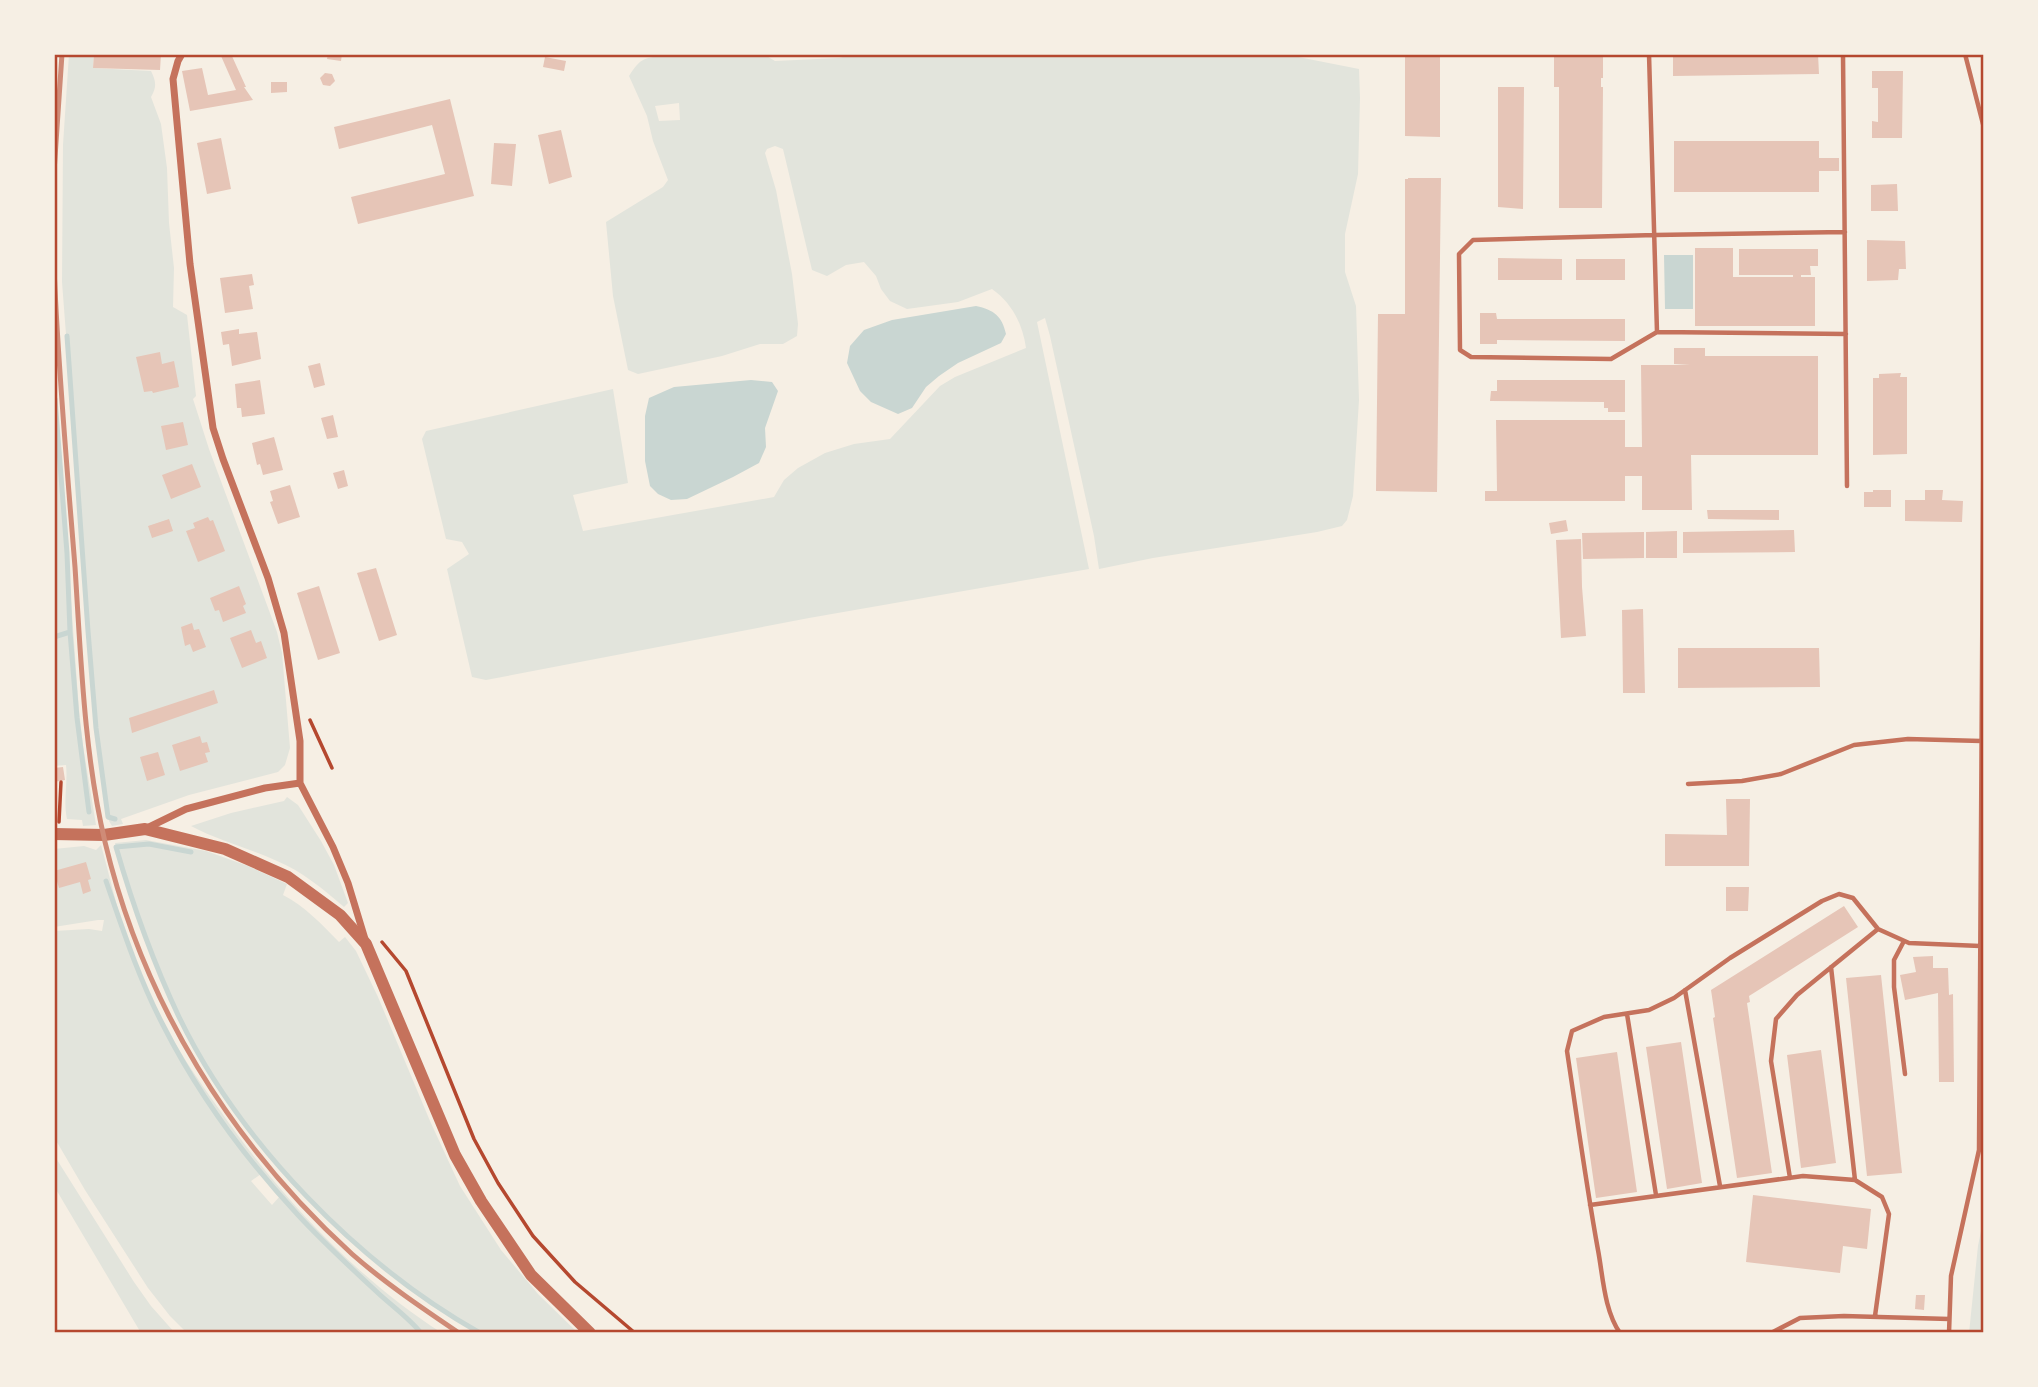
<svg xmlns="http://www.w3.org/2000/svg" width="2038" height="1387" font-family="'Nunito Sans',sans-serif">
  <rect width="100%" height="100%" fill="#f6efe4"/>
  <path fill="#e2e4dc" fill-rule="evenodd" d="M69 54H94L93 68 151 71C156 81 157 87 151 97L161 124 167 168 169 223 174 268 173 307 187 315 196 396 193 399 209 449 277 632 282 653 290 748 285 765 278 772 189 795 121 819 123 824 112 826 109 821 96 728 62 282 63 145Z
    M665 54H763L775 61 839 58 855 54H1283L1359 69 1360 98 1358 174 1345 234V272L1356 306 1359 400 1353 496 1347 520 1342 526 1317 532 1153 558 1099 569 1094 536 1050 336 1045 318 1037 322 1089 569 809 618 486 680 472 677 447 569 469 554 462 542 446 539 422 439 426 431 613 389 628 483 573 495 583 531 774 497 784 480 798 468 825 453 854 444 890 439 940 386 955 377 1026 348C1023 325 1012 303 992 289L958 302 907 309 890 301 881 289 876 276 864 262 846 265 827 276 812 270 783 149 775 146 767 149 765 153 776 190 792 274 798 324 797 336 783 344H760L722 356 638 374 628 370 613 296 606 222 663 187 668 180 653 141 647 116 629 76C642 56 643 60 665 54ZM679 103 680 120 659 121 655 106Z
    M54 368 79 710 83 746 96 825 83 826 82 820 67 819C63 801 68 783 66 765L54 766Z
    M287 797 298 805 321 841 334 865 348 903 344 907C324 890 302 871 277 861 249 848 219 841 191 826L231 813 284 801Z
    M146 840 206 851 248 866 287 884 283 895C305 906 321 924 339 942L345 937 356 951 378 997 430 1121 460 1186 501 1250 538 1294 578 1333C555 1333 532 1333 509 1333 501 1333 491 1334 483 1333 466 1330 414 1290 399 1278 309 1207 235 1122 182 1021 152 965 132 903 115 843Z
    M101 845C112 884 120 924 135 962 155 1016 186 1063 219 1109 279 1195 353 1276 442 1333H187L170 1316 148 1288 85 1190 54 1137V931L89 929 102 931 104 920H98L54 927V849L84 846 96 850ZM261 1174 280 1196 272 1205 251 1181Z
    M54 1155 134 1282 151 1306 175 1333H141L54 1186Z
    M1984 1216V1333H1969L1978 1246Z"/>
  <path fill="#c9d6d2" d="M1664 255H1693V309H1665Z
    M976 306C994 310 1002 316 1006 334L1001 343 958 363 939 376 926 387 912 408 898 414 871 402 860 391 847 363 850 346 864 330 892 320Z
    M751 380 772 382 778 391 765 428 766 447 759 463 733 477 687 499 671 500 658 494 650 486 645 461V416L649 398 674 387Z"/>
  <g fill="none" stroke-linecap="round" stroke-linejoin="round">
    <path stroke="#c9d6d2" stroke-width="5" d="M67 336 88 631
      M55 399 67 553 70 632 77 718 89 812
      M88 631 96 728 108 817 115 819
      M54 637 70 632
      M191 852 149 844 116 847C133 906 153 962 179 1017 240 1143 358 1264 480 1333
      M106 881C123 930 139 979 163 1025 198 1094 245 1158 298 1215 323 1242 351 1268 378 1293 392 1306 409 1318 421 1333"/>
  </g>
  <path fill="#e6c5b7" d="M94 54H161L160 70 93 68Z
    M226 54H231L246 87H244L253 100 190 111 182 71 202 68 208 95 236 90 221 56Z
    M328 54H342L341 61 327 59Z
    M1405 54H1440V137L1405 136Z
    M1554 54H1603V78H1601V87H1603L1602 208H1559V87H1554Z
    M1673 54H1818L1819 74 1673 76Z
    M545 57 566 61 564 71 543 67Z
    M1872 71H1903L1902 138H1872V121L1878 122V88H1872Z
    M325 73 332 74 335 81 330 86 323 85 320 78Z
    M271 82H287V92L271 93Z
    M1498 87H1524L1523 209 1498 207Z
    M450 99 474 196 358 224 351 197 445 174 432 125 339 149 334 127Z
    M561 130 572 177 549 184 538 135Z
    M221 138 231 189 207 194 197 143Z
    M1674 141H1819V158H1839V171H1819V192H1674Z
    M494 143 516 144 512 186 491 184Z
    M1408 178H1441L1437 492 1376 491 1378 314H1405V179H1408Z
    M1897 184 1898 211H1871V185Z
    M1867 240 1905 241 1906 269H1899L1898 280 1867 281Z
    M1695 248H1733V277H1793V275H1739V249H1818V266H1810L1811 275H1801V277H1815V326H1695Z
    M1498 258 1562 259V280H1498Z
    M1576 259H1625V280H1576Z
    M252 274 254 285 249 286 253 309 225 313 220 278Z
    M1480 313H1496L1497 319H1625V341L1497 340V344H1480Z
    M239 329V334L257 332 261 359 232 366 229 344 223 345 221 332Z
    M1674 348H1705V356H1818V455H1691L1692 510H1642V476H1625V501H1485V491H1497L1496 420H1625V447H1642L1641 365H1690L1674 364Z
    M160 352 162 364 174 361 179 387 153 393 152 391 144 392 136 357Z
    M320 363 325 385 314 388 308 366Z
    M1901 373 1900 377H1907V454L1873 455V378H1879V374Z
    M260 380 265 414 242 417 241 408H237L235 384Z
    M1497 380H1625V412H1608V408H1604V402L1490 401 1491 391H1497Z
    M333 415 338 437 327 439 321 418Z
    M183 422 188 445 166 450 161 426Z
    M274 437 283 470 263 475 260 464 257 465 252 443Z
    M192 464 201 487 171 499 162 475Z
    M344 470 348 486 338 489 333 473Z
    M290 485 300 517 278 524 270 502 273 501 270 491Z
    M1873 490H1891V507H1864V492H1873Z
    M1925 490H1943L1942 500 1963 501 1962 522 1905 521V500H1925Z
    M1707 510H1779V520L1708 519Z
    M208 517 210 521 213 520 225 551 198 562 186 531 195 528 193 523Z
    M169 519 173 531 152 538 148 526Z
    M1566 520 1568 531 1551 534 1549 523Z
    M1794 530 1795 552 1683 553V532Z
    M1677 531V558H1646V532Z
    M1644 532V558L1583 559 1582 533Z
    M1581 539 1582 587 1586 636 1561 638 1556 540Z
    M376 568 397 635 379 641 357 573Z
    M239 586 246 604 243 606 246 613 223 622 219 610 215 611 210 598Z
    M319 586 340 653 318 660 297 593Z
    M1643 609 1645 693H1623L1622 610Z
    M192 623 194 630 199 629 206 647 193 652 190 644 185 646 181 627Z
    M251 630 256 643 261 641 267 658 242 668 230 638Z
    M1678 648H1819L1820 687 1678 688Z
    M214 690 218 703 132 733 129 718Z
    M200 736 202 743 207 742 210 752 205 753 208 762 180 771 172 745Z
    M158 752 165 775 147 781 140 757Z
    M63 767 65 780 54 782V768Z
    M1726 799H1750L1749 866H1665V834L1727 835Z
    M86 862 91 879 88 880 91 891 83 894 80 882 59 888 54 871Z
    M1726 887H1749L1748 911H1726Z
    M1844 906 1858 927 1749 996 1750 1002 1747 1003 1772 1173 1737 1178 1713 1018 1715 1017 1711 990Z
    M1933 956V968H1948L1949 995 1953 994 1954 1082H1939L1938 993 1905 1000 1900 975 1916 972 1913 957Z
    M1881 975 1902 1173 1867 1176 1846 978Z
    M1681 1042 1702 1183 1667 1189 1646 1047Z
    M1821 1050 1836 1163 1801 1168 1787 1055Z
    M1617 1052 1637 1192 1596 1198 1576 1058Z
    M1753 1195 1871 1209 1867 1249 1843 1246 1840 1273 1746 1262Z
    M1916 1295H1925L1924 1310 1915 1309Z"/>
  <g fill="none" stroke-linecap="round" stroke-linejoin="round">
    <path stroke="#b5482f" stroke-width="3.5" d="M310 720 332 768
      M59 822 61 782
      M382 942 406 971 474 1139 498 1183 533 1236 575 1282 635 1333"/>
    <path stroke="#c5725c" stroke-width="4.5" d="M1649 54 1657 332
      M1843 54 1847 486
      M1965 54 1984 128
      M1845 232 1655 235 1473 240 1459 254 1460 350 1471 357 1611 359 1657 332 1846 334
      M1688 784 1742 781 1781 774 1854 745 1908 739 1981 741
      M1904 941 1894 960V987L1905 1074
      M1831 967 1855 1180
      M1685 990 1720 1186
      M1627 1014 1656 1195
      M1790 1178 1771 1061 1776 1019 1797 995 1878 929
      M1590 1205 1803 1176 1855 1180 1882 1197 1889 1214 1875 1316
      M1620 1333C1604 1310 1603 1276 1598 1250 1586 1184 1577 1117 1567 1051L1572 1031 1604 1017 1649 1010 1674 998 1730 958 1822 901 1839 894 1853 898 1878 929 1909 943 1980 946
      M1771 1333 1800 1318 1844 1316 1949 1319
      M1949 1333 1951 1276 1979 1150 1984 358"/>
    <path stroke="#c5725c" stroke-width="7" d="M182 54 178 61 173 79 190 264 213 428 223 459 268 578 284 633 300 741V783L333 847 348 883 365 939
      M147 828 186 809 265 788 300 783"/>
    <path stroke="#c5725c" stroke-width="12" d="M54 834 104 835 145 829 225 849 288 877 340 915 366 944 455 1155 481 1201 531 1275 590 1333"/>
    <path stroke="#cf8b77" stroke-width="5" d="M54 172 62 54
      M54 267C58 367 67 467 75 567 81 659 84 753 105 842 143 1002 231 1144 352 1254 385 1283 422 1308 459 1333"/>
  </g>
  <rect width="2038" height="1387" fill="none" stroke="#f6efe4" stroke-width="112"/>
  <rect x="56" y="56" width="1926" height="1275" fill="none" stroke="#b5482f" stroke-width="2.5"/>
</svg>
